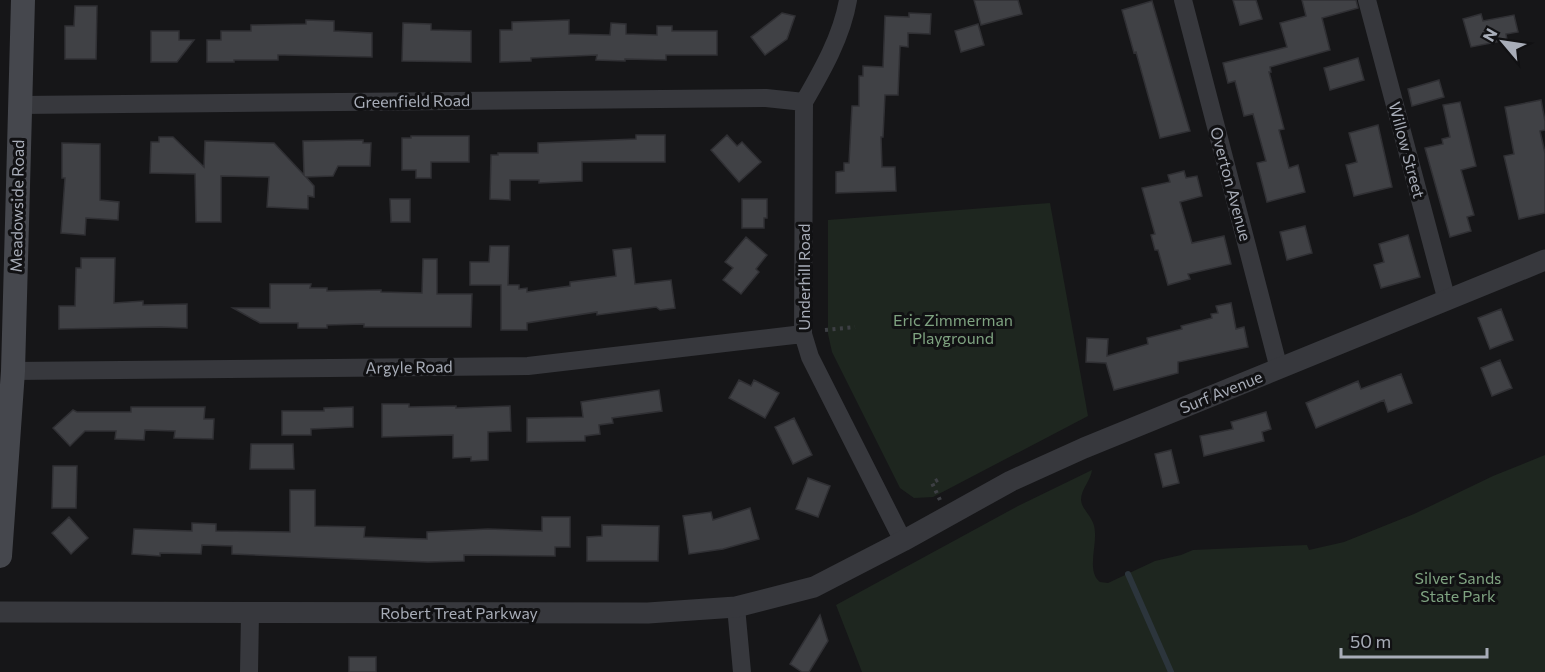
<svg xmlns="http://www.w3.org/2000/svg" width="1545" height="672" font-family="Commissioner,sans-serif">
  <rect width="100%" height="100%" fill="#161618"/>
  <path fill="#1e261f" d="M1050 203 1088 416 933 497 914 498 900 488 832 352 828 334V220Z
    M1545 455V672H862L836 605 1018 506 1092 470C1091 480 1081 489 1081 500 1082 511 1095 517 1095 533 1096 548 1087 572 1100 582L1108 583 1155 561 1181 555 1193 550 1307 545 1309 550 1344 542 1414 514 1493 476Z"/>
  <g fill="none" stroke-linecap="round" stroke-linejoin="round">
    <path stroke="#2c353c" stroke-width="6" d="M1128 574 1171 672"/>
  </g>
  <path fill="#404145" stroke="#303034" stroke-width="1.5" d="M974 0H1018L1022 14 981 25Z
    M1233 0H1256L1262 19 1240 25Z
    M1302 0H1356L1358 8 1322 18 1330 50 1270 67 1271 72H1269L1284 129 1279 130 1289 168 1298 165 1305 192 1267 202 1257 163 1266 161 1253 114 1244 116 1235 81 1228 83 1223 63 1287 47 1280 23 1306 16Z
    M1152 1 1190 131 1160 138 1136 52 1134 53 1122 10Z
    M75 6H97L96 59H65V26H74Z
    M782 13 795 16 787 39 765 55 751 37Z
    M909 13 931 14 930 34 908 33V47L900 46 898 95H885L883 137H881L882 167H895L896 191 836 193V172L844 171V163H849L852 106H859V76H863V66L883 67 885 16 909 17Z
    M1481 14 1483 21 1514 15 1518 32 1506 34 1507 40 1471 47 1463 19Z
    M306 20 334 21V31L372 33V57L284 55H278V60H234V62H207V40H221V31H251V25L306 24Z
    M569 20V34L610 35 611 23 626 24V34L657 35V26H672V31H717V55H666V60L625 59V61L596 60 597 55 531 58V61L500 62V30H512V22Z
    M403 23 431 24V30L471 31V62L402 61Z
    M978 24 984 45 961 52 955 31Z
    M151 31H179V40H194L177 62H151Z
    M1358 58 1364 80 1330 90 1324 68Z
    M1439 80 1444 97 1412 106 1408 89Z
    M1541 100 1545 121V130L1540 131 1545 153V213L1519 219 1504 156 1514 154 1505 107Z
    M1460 102 1476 166 1461 170 1474 215 1467 217 1471 231 1450 237 1425 148 1443 144 1442 139 1450 137 1443 105Z
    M1378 125 1392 187 1354 196 1346 165 1357 162 1349 133Z
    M636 135H665V162H582V181L539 183V180H510V200L490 199 491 155H498V153H538V143L636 139Z
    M727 135 737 146 742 142 761 162 739 182 711 150Z
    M411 136H469V162H431V178H416V170H402V138H411Z
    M159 137H173L204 167 205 141 274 143 304 175 303 141 363 140V143H371L370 166H338L333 176 306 177 314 186V197L308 196V209L267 207 269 177 221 176V222H196L195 174 150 173 151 142H159Z
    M62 143 100 144V200L119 202 118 220 86 218 85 235 61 233 65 178H62Z
    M1184 171 1186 178 1197 176 1202 196 1180 202 1192 243 1224 236 1231 264 1188 274 1190 279 1168 285 1158 250H1155L1151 235 1155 234 1142 188 1170 182 1168 175Z
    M390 199H410V222H391Z
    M742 199H767V218H764V228H742Z
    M1305 226 1312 253 1287 260 1280 232Z
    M1408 235 1420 277 1381 288 1374 265 1384 262 1379 244Z
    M746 237 767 255 756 269 759 272 741 294 723 280 733 268 725 262Z
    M490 246H509L508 285H519V289L527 288V292L570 286V282L616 276 613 250 631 248 635 284 671 280 675 308 660 310 656 307 597 315V312L527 323V330H501V285H470V262H489Z
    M81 258H115L114 303 143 301V305L187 304V328L160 327 59 329V306H75L76 268H81Z
    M423 259H437V294H472L471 327H364V324L327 325V328H298V323H260L233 308H270V284H311L310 288H327V291L381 290V292L422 293Z
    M1231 303 1236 329 1244 327 1248 347 1178 362V373L1114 390 1106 363 1086 362 1087 338 1108 339 1107 356 1148 344 1147 338 1182 329 1181 326 1212 318 1211 314 1218 313 1216 306Z
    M1501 309 1513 340 1490 349 1478 318Z
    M1500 360 1512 388 1492 396 1481 368Z
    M1401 374 1412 403 1388 412 1384 400 1316 428 1306 403 1358 381 1361 389Z
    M739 380 751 386 754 380 779 393 765 418 729 398Z
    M659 390 662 411 612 418 613 423 599 425 600 434 585 436V441L527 442V418L583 417 581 402Z
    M382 404H409V407L456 406V408L510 406 511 431 488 432V460L471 461V457L453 458V435L382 437Z
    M131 407H205L204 419H214L213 439 174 438 175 431 145 430 144 440 115 439 116 431H85L70 446 53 428 73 410 77 412H131Z
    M353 407V427L311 429V435H282V411H324V408Z
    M1266 412 1271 429 1262 432 1264 441 1204 456 1200 436 1233 429 1231 422Z
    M794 418 812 455 793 464 775 427Z
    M251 444H293L294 469H250Z
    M1171 450 1179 483 1163 487 1155 454Z
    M53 466H77L76 508H52Z
    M808 478 830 486 818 517 796 509Z
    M290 490H315V526L365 527 364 537 427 539V532L488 529 542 531V517H570V547H555V556L464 555V561L428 562 232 554V546L202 545 201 554 160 553V556L132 554 134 529 192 531V523L216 524V531L290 532Z
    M750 508 759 539 723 549 689 554 683 516 711 512 713 520Z
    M69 517 88 538 71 554 52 533Z
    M602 525 659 526 658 561H587V537L602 536Z
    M820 615 828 641 809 672H802L790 664Z
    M349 657H376V672H349Z"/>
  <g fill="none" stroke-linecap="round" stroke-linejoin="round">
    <path stroke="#3d3f44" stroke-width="4" stroke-dasharray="3 4.5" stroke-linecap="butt" d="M825 330 855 327
      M940 500 932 483 941 478"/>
    <path stroke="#37383d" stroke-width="18" d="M848 0C842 36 822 71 804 102L803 334 810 357 903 541
      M1183 0 1279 369
      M1367 0 1447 301
      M19 105 766 98 804 102
      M13 371 528 366 803 334
      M736 607 742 672
      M249 672 250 613"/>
    <path stroke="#37383d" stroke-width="21" d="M0 612 648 613 736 607 814 587 903 541 1011 481 1084 448 1545 260"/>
    <path stroke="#45474d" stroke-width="24" d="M0 556 13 371 23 0"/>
  </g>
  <g text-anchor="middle" stroke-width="6" stroke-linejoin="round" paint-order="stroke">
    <g font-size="16" fill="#a8adb8" stroke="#111113">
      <text transform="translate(412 101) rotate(-1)" y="6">Greenfield Road</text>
      <text transform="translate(1407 150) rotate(75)" y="6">Willow Street</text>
      <text transform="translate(1231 184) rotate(75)" y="6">Overton Avenue</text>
      <text transform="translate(17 206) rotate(-89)" y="6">Meadowside Road</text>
      <text transform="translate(804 277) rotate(-90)" y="6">Underhill Road</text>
      <text transform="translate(409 367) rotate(-1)" y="6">Argyle Road</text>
      <text transform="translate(1221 392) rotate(-22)" y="6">Surf Avenue</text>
      <text x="459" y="619">Robert Treat Parkway</text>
    </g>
    <g font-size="16" fill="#7fa381" stroke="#111113">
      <text x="953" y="326">Eric Zimmerman<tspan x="953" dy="18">Playground</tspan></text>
      <text x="1458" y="584">Silver Sands<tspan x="1458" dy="18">State Park</tspan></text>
    </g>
  </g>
  <g transform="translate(1503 42) rotate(299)" stroke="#111113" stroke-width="4.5" paint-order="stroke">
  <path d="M0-4.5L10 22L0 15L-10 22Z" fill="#a8adb8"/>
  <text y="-9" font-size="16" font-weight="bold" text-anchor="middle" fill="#a8adb8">N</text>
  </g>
  <path d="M1341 648v9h146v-9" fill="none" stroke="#a8adb8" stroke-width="3"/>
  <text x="1350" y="648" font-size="18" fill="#a8adb8" stroke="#111113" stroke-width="4.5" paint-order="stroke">50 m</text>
</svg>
